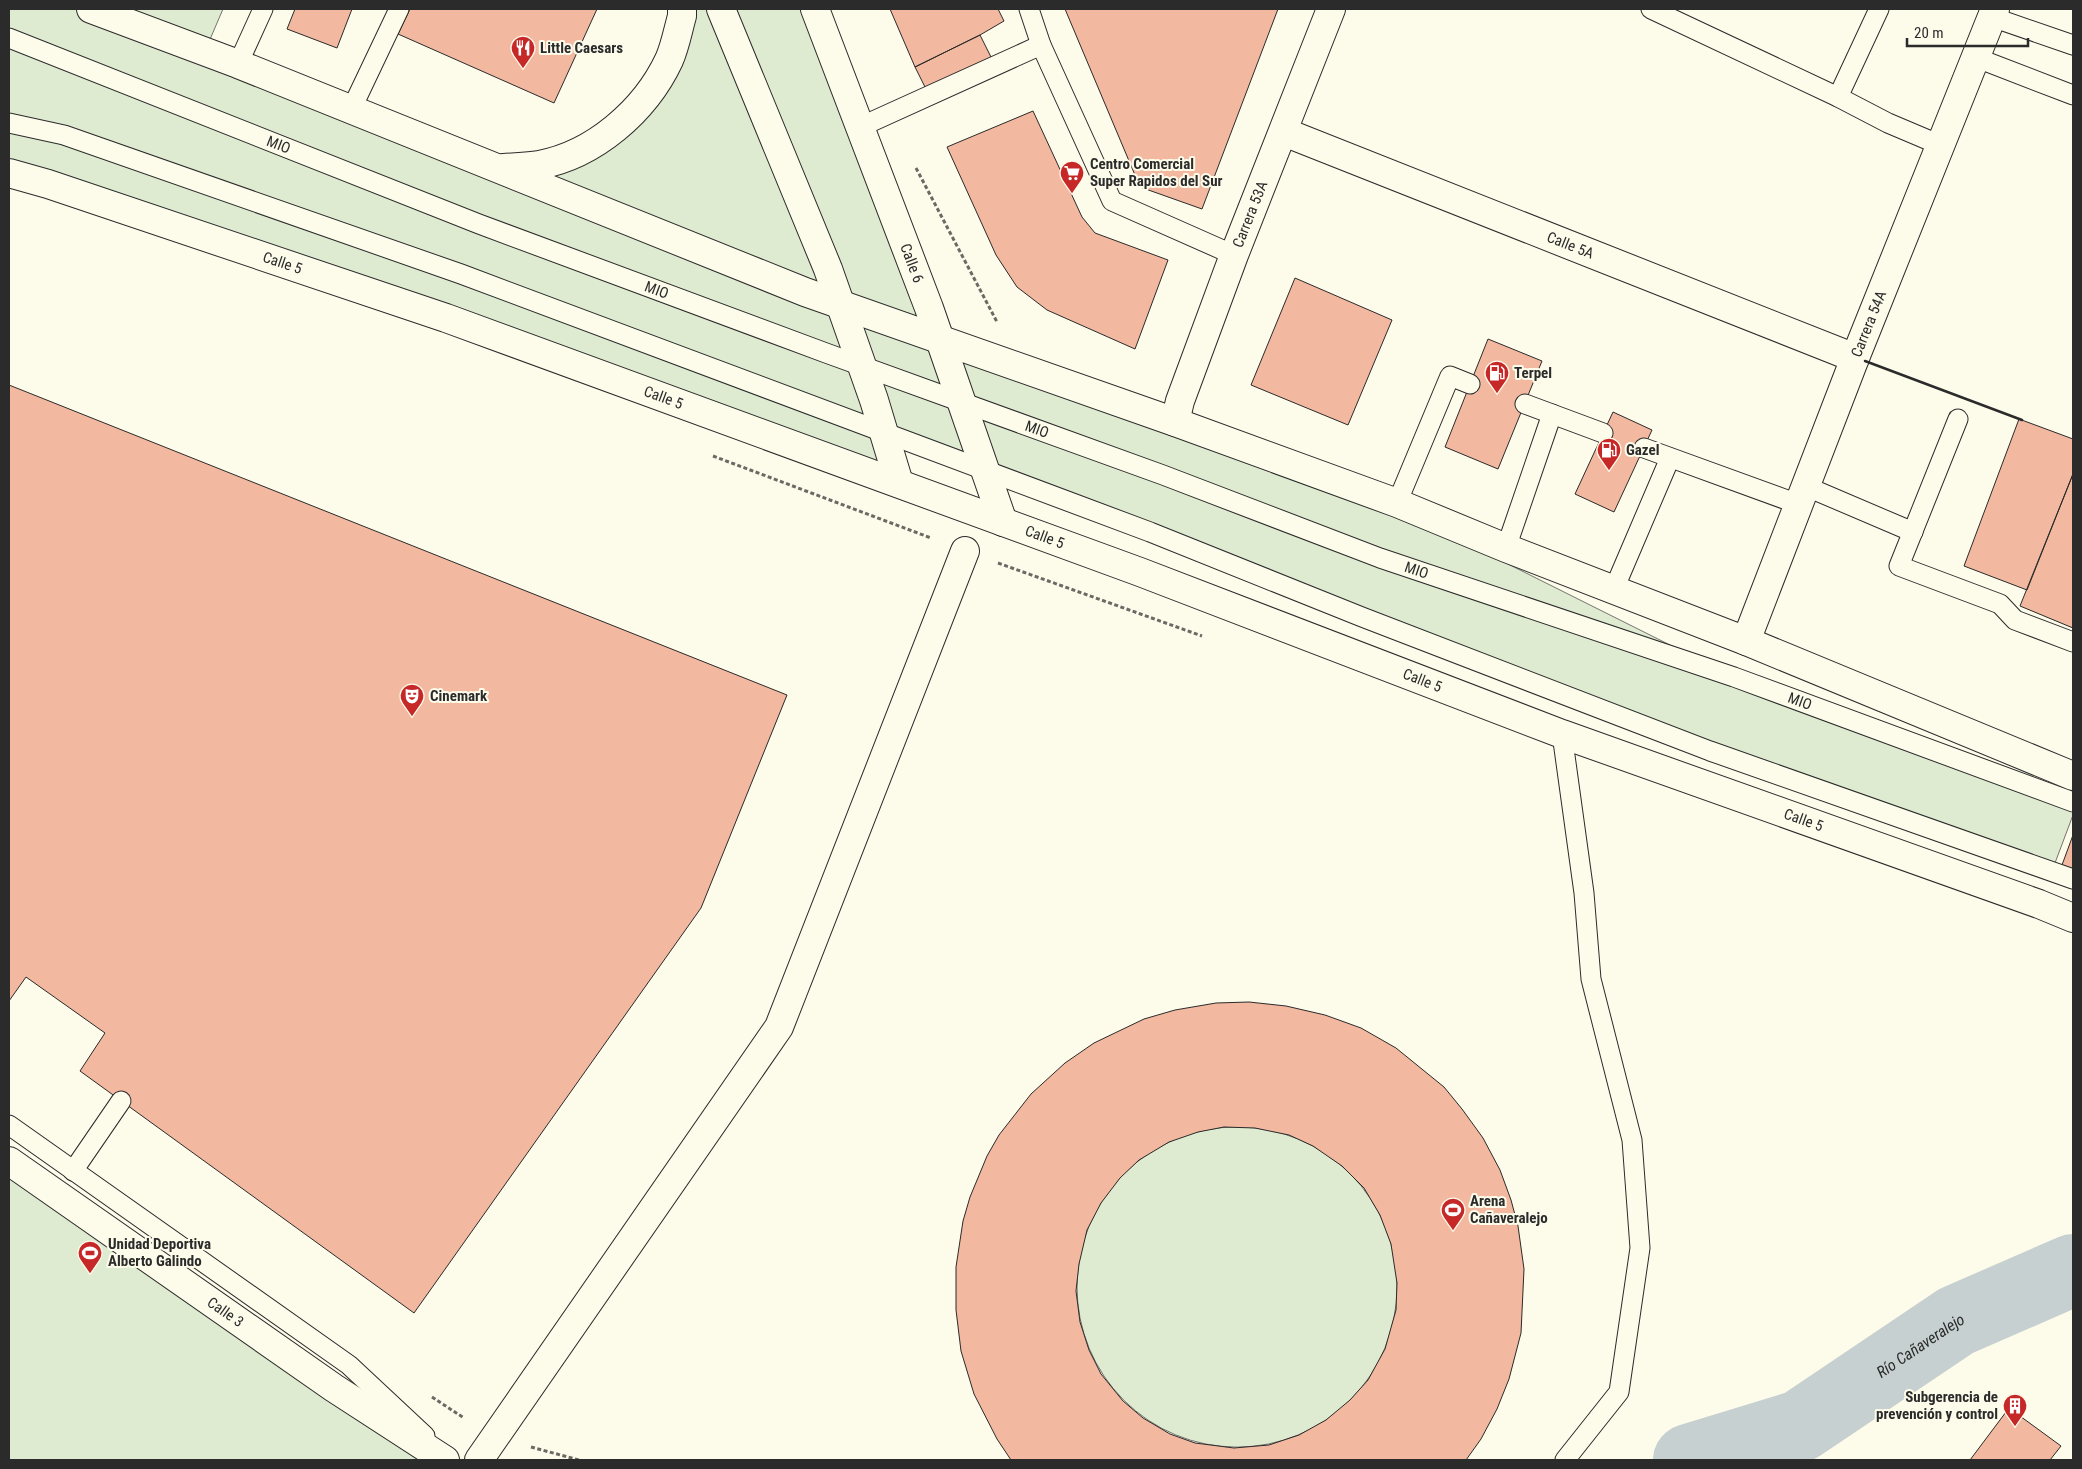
<svg xmlns="http://www.w3.org/2000/svg" width="2082" height="1469" font-family="'Roboto Condensed',sans-serif">
  <rect width="100%" height="100%" fill="#fdfbea"/>
  <path fill="#deebd1" stroke="#74746e" d="M9 9H223L205 51 498 168 540 165 645 99 682 9H815L940 340 1350 485 1734 677 2073 802V815L2052 871 884 433 899 483 9 173Z
    M1077 1287a160 160 0 1 1 320 0a160 160 0 1 1-320 0Z
    M9 1161 445 1460H9Z"/>
  <g fill="none" stroke-linecap="round" stroke-linejoin="round">
    <path stroke="#c7d0d0" stroke-width="72" id="s1" d="M1689 1460 1800 1426 1956 1321 2073 1270"/>
  </g>
  <path fill="#f2b8a0" stroke="#2b2b2b" fill-rule="evenodd" d="M295 9H352L337 48 287 29Z
    M410 9H597L554 103 398 34Z
    M890 9H998L1004 21 980 35 915 67Z
    M1065 9H1278L1202 209 1140 187Z
    M980 35 993 61 928 93 915 67Z
    M1033 111 1082 217 1095 233 1168 260 1135 349 1047 310 1017 287 996 255 947 147Z
    M1295 278 1392 320 1348 425 1251 385Z
    M1488 339 1542 361 1498 469 1445 447Z
    M9 385 787 695 701 908 414 1313 80 1071 105 1033 26 977 9 1001Z
    M1613 412 1652 430 1614 512 1575 494Z
    M2019 419 2073 439V474L2027 590 1964 566Z
    M2073 474V628L2020 606Z
    M2073 835V869L2062 865Z
    M1249 1002 1286 1006 1325 1015 1361 1028 1396 1048 1444 1087 1462 1109 1483 1138 1500 1170 1511 1200 1518 1226 1524 1269 1521 1333 1509 1379 1497 1409 1481 1439 1466 1460H1011L997 1439 974 1394 961 1351 956 1310V1267L963 1221 970 1197 987 1156 999 1135 1031 1094 1065 1063 1094 1043 1144 1019 1175 1010 1216 1003ZM1224 1127 1255 1128 1289 1135 1313 1146 1342 1166 1364 1188 1380 1215 1391 1244 1397 1283 1396 1310 1385 1349 1368 1380 1350 1400 1326 1420 1299 1435 1269 1445 1234 1448 1195 1443 1170 1434 1143 1418 1123 1401 1101 1374 1089 1350 1080 1322 1076 1291 1079 1264 1087 1230 1101 1203 1120 1178 1139 1160 1169 1142 1198 1132Z
    M2009 1408 2061 1446 2050 1460H1970Z"/>
  <g fill="none" stroke-linecap="round" stroke-linejoin="round">
    <defs>
      <g id="service">
        <path d="M1029 9 1041 45 1112 201 1234 255"/>
        <path d="M1651 9 1838 97 1888 123 1940 145"/>
        <path d="M1992 17 2073 45"/>
        <path id="s2" d="M9 38 479 224 826 353 1163 475 1380 558 1734 677 2073 802"/>
        <path d="M1977 58 2073 95"/>
        <path d="M238 64 263 9"/>
        <path d="M1838 97 1879 9"/>
        <path d="M351 110 399 9"/>
        <path d="M9 123 64 135 461 274 1150 532 1362 617 1710 751 2073 879"/>
        <path d="M860 127 1041 45"/>
        <path d="M1525 404 1603 433"/>
        <path d="M1958 419 1899 566 2000 604 2015 620 2073 642"/>
        <path d="M1644 448 1798 504"/>
        <path d="M1805 486 1913 532"/>
        <path d="M1397 503 1450 376 1470 384"/>
        <path d="M1506 548 1552 414"/>
        <path d="M1614 589 1670 458"/>
        <path d="M1562 734 1584 893 1591 979 1632 1140 1640 1248 1619 1392 1565 1460"/>
        <path d="M9 1125 349 1365 425 1436"/>
        <path d="M73 1171 121 1101"/>
      </g>
      <path id="pedestrian" d="M479 1460 779 1027 965 551"/>
      <g id="minor">
        <path id="s3" d="M1284 132 1855 358"/>
        <path id="s4" d="M1175 422 1180 401 1234 255 1331 9"/>
        <path id="s5" d="M1746 641 1855 358 1995 9"/>
      </g>
      <g id="tertiary">
        <path id="s6" d="M9 1161 334 1388 445 1460"/>
      </g>
      <g id="secondary">
        <path d="M721 9 828 269 874 400 899 483"/>
        <path id="s7" d="M815 9 929 308 1003 522"/>
      </g>
      <g id="primary">
        <path d="M91 9 238 64 805 292 1175 422 1397 503 1506 548 1746 641 2073 776"/>
        <path d="M504 168C515 167 527 167 539 165 594 155 645 111 669 60 675 47 678 30 682 16V9"/>
        <path id="s8" d="M9 173 48 184 446 318 1140 572 1562 734 2039 904 2073 918"/>
      </g>
    </defs>
    <use href="#service" stroke="#2b2b2b" stroke-width="21"/>
    <use href="#pedestrian" stroke="#2b2b2b" stroke-width="30"/>
    <use href="#minor" stroke="#2b2b2b" stroke-width="30"/>
    <use href="#tertiary" stroke="#2b2b2b" stroke-width="30"/>
    <use href="#secondary" stroke="#2b2b2b" stroke-width="30"/>
    <use href="#primary" stroke="#2b2b2b" stroke-width="30"/>
    <path stroke="#6a6964" stroke-width="3" stroke-dasharray="4 2.5" stroke-linecap="butt" d="M916 168 997 322
      M713 456 931 538
      M998 563 1202 636
      M432 1397 464 1418
      M531 1447 579 1460"/>
    <use href="#service" stroke="#fdfbea" stroke-width="19"/>
    <use href="#pedestrian" stroke="#fdfbea" stroke-width="28"/>
    <use href="#minor" stroke="#fdfbea" stroke-width="28"/>
    <use href="#tertiary" stroke="#fdfbea" stroke-width="28"/>
    <use href="#secondary" stroke="#fdfbea" stroke-width="28"/>
    <use href="#primary" stroke="#fdfbea" stroke-width="28"/>
    <path stroke="#2b2b2b" stroke-width="2.5" d="M1865 361 2022 420"/>
  </g>
  <defs>
    <symbol id="restaurant-pin" viewBox="-11 -11 22 30"><path d="M0 17L-7.5 6A9.5 9.5 0 1 1 7.5 6Z" fill="#c62828" stroke="#fdfbea"/><path d="M-5-6h1v4h1v-4h1v4h1v-4h1v5L-1.5 .5V6h-2V.5L-5-1ZM5-6V6H3V1.5H1.5Q1.5-4 5-6Z" fill="#fff"/></symbol>
    <symbol id="supermarket-pin" viewBox="-11 -11 22 30"><path d="M0 17L-7.5 6A9.5 9.5 0 1 1 7.5 6Z" fill="#c62828" stroke="#fdfbea"/><path d="M-6-5.5h2.5l.6 2H6L4.5 2H-2.5L-4.4-4H-6ZM-1.5 3.2a1.3 1.3 0 1 0 .1 0ZM3 3.2a1.3 1.3 0 1 0 .1 0Z" fill="#fff"/></symbol>
    <symbol id="fuel-pin" viewBox="-11 -11 22 30"><path d="M0 17L-7.5 6A9.5 9.5 0 1 1 7.5 6Z" fill="#c62828" stroke="#fdfbea"/><path d="M-5.5-6h7V0h2V4h1.3V-2.5L3-4.5l.8-.8L6-3V5H2.5V1h-1V6h-7ZM-4.2-4.7v3.2H.2V-4.7Z" fill="#fff"/></symbol>
    <symbol id="theatre-pin" viewBox="-11 -11 22 30"><path d="M0 17L-7.5 6A9.5 9.5 0 1 1 7.5 6Z" fill="#c62828" stroke="#fdfbea"/><path d="M-5-5.5Q0-4 5-5.5V0Q5 5 0 6Q-5 5-5 0ZM-3.3-2.5H-1v1.5H-3.3ZM1-2.5H3.3v1.5H1ZM-2.8 1Q0 5.5 2.8 1Z" fill="#fff"/></symbol>
    <symbol id="stadium-pin" viewBox="-11 -11 22 30"><path d="M0 17L-7.5 6A9.5 9.5 0 1 1 7.5 6Z" fill="#c62828" stroke="#fdfbea"/><path d="M0-5a6.5 5 0 1 0 0 10a6.5 5 0 1 0 0-10ZM-3.5-1.8h7v3.6h-7Z" fill="#fff"/></symbol>
    <symbol id="building-pin" viewBox="-11 -11 22 30"><path d="M0 17L-7.5 6A9.5 9.5 0 1 1 7.5 6Z" fill="#c62828" stroke="#fdfbea"/><path d="M-4-6H4V6H1V3H-1V6H-4ZM-2.5-4.3h1.7v1.8h-1.7ZM.8-4.3h1.7v1.8H.8ZM-2.5-1h1.7V.8h-1.7ZM.8-1h1.7V.8H.8Z" fill="#fff"/></symbol>
  </defs>
  <g fill-rule="evenodd">
    <use href="#restaurant-pin" x="509" y="34" width="28" height="38"/>
    <use href="#supermarket-pin" x="1058" y="159" width="28" height="38"/>
    <use href="#fuel-pin" x="1483" y="359" width="28" height="38"/>
    <use href="#fuel-pin" x="1595" y="436" width="28" height="38"/>
    <use href="#theatre-pin" x="398" y="682" width="28" height="38"/>
    <use href="#stadium-pin" x="1439" y="1196" width="28" height="38"/>
    <use href="#stadium-pin" x="76" y="1239" width="28" height="38"/>
    <use href="#building-pin" x="2001" y="1392" width="28" height="38"/>
  </g>
  <g text-anchor="middle" stroke-width="4" stroke-linejoin="round" paint-order="stroke">
    <g font-size="15" font-weight="bold" fill="#2b2b2b" stroke="#fdfbea" text-anchor="start">
      <text x="540" y="53">Little Caesars</text>
      <text x="1090" y="169">Centro Comercial<tspan x="1090" dy="17">Super Rapidos del Sur</tspan></text>
      <text x="1514" y="378">Terpel</text>
      <text x="1626" y="455">Gazel</text>
      <text x="430" y="701">Cinemark</text>
      <text x="1470" y="1206">Arena<tspan x="1470" dy="17">Cañaveralejo</tspan></text>
      <text x="108" y="1249">Unidad Deportiva<tspan x="108" dy="17">Alberto Galindo</tspan></text>
      <text x="1998" y="1402" text-anchor="end">Subgerencia de<tspan x="1998" dy="17">prevención y control</tspan></text>
    </g>
    <g font-size="15" fill="#2b2b2b" stroke="#fdfbea">
      <text dy="5" stroke="none"><textPath href="#s2" startOffset="290">MIO</textPath></text>
      <text dy="5" stroke="none"><textPath href="#s4" startOffset="221">Carrera 53A</textPath></text>
      <text dy="5" stroke="none"><textPath href="#s3" startOffset="308">Calle 5A</textPath></text>
      <text dy="5" stroke="none"><textPath href="#s8" startOffset="288">Calle 5</textPath></text>
      <text dy="5" stroke="none"><textPath href="#s7" startOffset="272">Calle 6</textPath></text>
      <text dy="5" stroke="none"><textPath href="#s2" startOffset="695">MIO</textPath></text>
      <text dy="5" stroke="none"><textPath href="#s5" startOffset="340">Carrera 54A</textPath></text>
      <text dy="5" stroke="none"><textPath href="#s8" startOffset="692">Calle 5</textPath></text>
      <text dy="5" stroke="none"><textPath href="#s2" startOffset="1100">MIO</textPath></text>
      <text dy="5" stroke="none"><textPath href="#s8" startOffset="1098">Calle 5</textPath></text>
      <text dy="5" stroke="none"><textPath href="#s2" startOffset="1505">MIO</textPath></text>
      <text dy="5" stroke="none"><textPath href="#s8" startOffset="1502">Calle 5</textPath></text>
      <text dy="5" stroke="none"><textPath href="#s2" startOffset="1910">MIO</textPath></text>
      <text dy="5" stroke="none"><textPath href="#s8" startOffset="1908">Calle 5</textPath></text>
      <text dy="5" stroke="none"><textPath href="#s6" startOffset="264">Calle 3</textPath></text>
    </g>
    <g font-size="16" font-style="italic" fill="#2b2b2b" stroke="#fdfbea">
      <text dy="6" stroke="none"><textPath href="#s1" startOffset="261">Río Cañaveralejo</textPath></text>
    </g>
  </g>
  <rect width="2082" height="1469" fill="none" stroke="#2b2b2b" stroke-width="20"/>
  <path d="M1907 38v8h121v-8" fill="none" stroke="#2b2b2b" stroke-width="2.5"/>
  <text x="1914" y="38" font-size="15" fill="#2b2b2b" stroke="#fdfbea" stroke-width="4" paint-order="stroke">20 m</text>
</svg>
